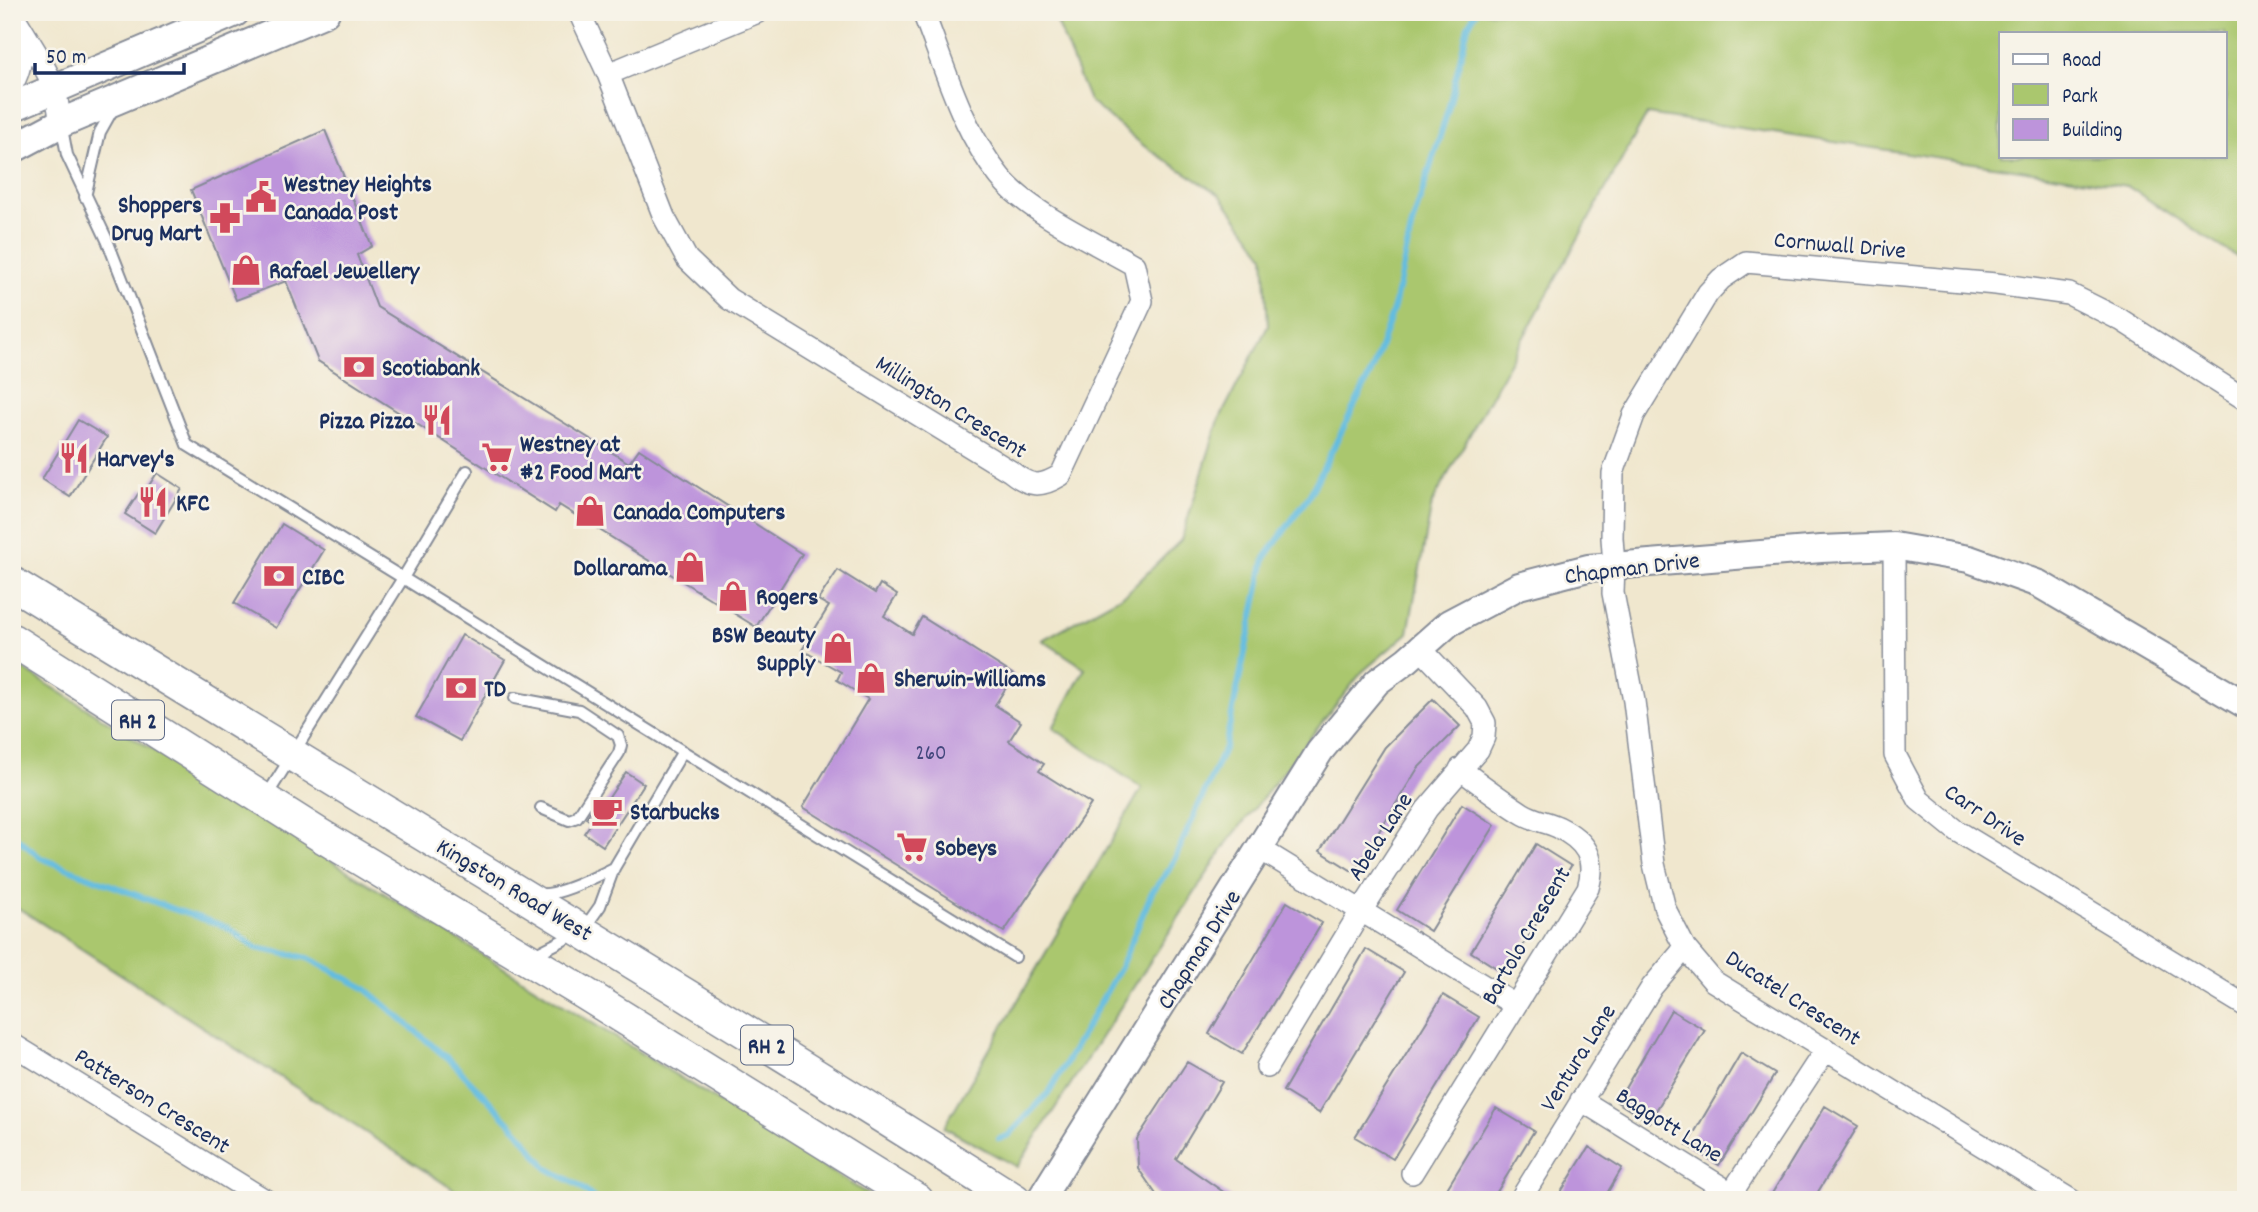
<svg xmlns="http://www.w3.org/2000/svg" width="2258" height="1212" font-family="Dekko,sans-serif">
  <rect width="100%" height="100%" fill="#f7f3e8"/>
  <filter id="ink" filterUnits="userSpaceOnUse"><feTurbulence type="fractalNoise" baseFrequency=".0143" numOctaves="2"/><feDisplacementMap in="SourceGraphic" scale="14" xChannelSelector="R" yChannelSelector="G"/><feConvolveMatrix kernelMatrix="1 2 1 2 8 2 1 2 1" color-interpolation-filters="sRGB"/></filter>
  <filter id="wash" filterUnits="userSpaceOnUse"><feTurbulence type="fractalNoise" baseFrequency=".00686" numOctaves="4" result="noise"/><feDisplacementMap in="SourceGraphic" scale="28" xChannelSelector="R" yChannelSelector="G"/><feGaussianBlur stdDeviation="1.57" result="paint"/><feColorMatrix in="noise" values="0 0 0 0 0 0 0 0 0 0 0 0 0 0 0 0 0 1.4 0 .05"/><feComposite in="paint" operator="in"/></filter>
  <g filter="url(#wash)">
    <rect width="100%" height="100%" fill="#f0e7ce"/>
    <path fill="#aac76e" stroke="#627b66" stroke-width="2" fill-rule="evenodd" d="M1053 12H2246V263L2127 186 1647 114 1432 503 1408 633 1362 672 1227 843 1017 1167 944 1127 1142 788 1053 728 1085 668 1042 640 1127 593 1181 540 1219 420 1268 326 1264 255 1220 195 1144 146 1089 101ZM2001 33H2225V156H2001Z
      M12 662 877 1200H470L12 904Z"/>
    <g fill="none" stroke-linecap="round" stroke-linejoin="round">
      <path stroke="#62bce0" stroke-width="6" d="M12 834 41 858 170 908 227 927 256 948 308 958 365 988 453 1063 519 1132 547 1168 578 1185 596 1200
        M999 1139 1009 1135 1050 1091 1121 966 1152 892 1171 867 1225 747 1265 558 1309 496 1373 369 1394 307 1412 225 1448 110 1468 26 1476 12"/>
    </g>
    <g id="blocks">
      <path fill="#bd94db" d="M325 130 372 246 357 255 377 307 629 463 639 449 802 554 756 627 559 505 555 512 318 361 286 281 236 300 191 190Z
        M78 420 107 437 70 497 42 479Z
        M157 473 182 489 155 533 125 514 142 488 146 490Z
        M282 524 324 550 276 628 234 603Z
        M838 570 875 593 880 584 897 595 884 616 912 634 922 617 1014 675 995 705 1021 722 1009 741 1044 764 1039 771 1091 804 1004 932 803 807 868 699 837 680 841 672 802 650 829 606 818 600Z
        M462 635 505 660 460 741 416 717Z
        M1433 699 1460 726 1418 768 1354 872 1320 851 1385 747Z
        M626 772 644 784 603 846 584 833 592 822 586 818 597 801 604 805Z
        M1462 804 1495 825 1430 931 1397 910Z
        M1536 844 1571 866 1506 974 1471 952Z
        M1287 902 1322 923 1242 1054 1209 1034Z
        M1366 949 1404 972 1319 1113 1283 1091Z
        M1443 995 1479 1017 1393 1159 1355 1137Z
        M1671 1010 1705 1030 1649 1122 1617 1102Z
        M1741 1053 1775 1074 1719 1165 1687 1145Z
        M1187 1062 1222 1082 1176 1159 1235 1200H1160L1138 1168 1137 1139Z
        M1825 1106 1858 1126 1813 1200H1768Z
        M1496 1108 1534 1131 1492 1200H1440Z
        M1589 1147 1622 1168 1603 1200H1556Z"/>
    </g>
  </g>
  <g filter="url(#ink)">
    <use href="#blocks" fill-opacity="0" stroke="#868b96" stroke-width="2"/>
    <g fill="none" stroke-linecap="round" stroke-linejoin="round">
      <defs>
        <path id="service" d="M61 123 67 155 107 240 187 445 403 578 266 797
          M85 197 100 132 114 107
          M467 471 403 578 1015 957
          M515 698 579 710 618 736 621 745 619 753 577 817 569 820 541 808
          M539 894C557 897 597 876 614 868
          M532 956 583 930 600 906 614 868 683 751"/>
        <path id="minor" d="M579 12 608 74 664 217 687 259 729 299 1010 471C1030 487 1040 488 1061 475L1142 301 1134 265C1094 242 1028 212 1000 177 962 130 945 68 923 12
          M12 13 40 59 55 88 61 123
          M608 74 758 12
          M12 85C24 64 21 53 18 29
          M1894 546 1895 755 1919 800 1957 831 2246 1006
          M1260 849 1515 1005
          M12 1044 265 1200
          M1267 1067 1361 911 1427 809 1478 750 1484 737 1485 723 1477 708 1420 648
          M1581 1100 1731 1193
          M1412 1173 1588 888C1597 858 1586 841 1558 827 1547 822 1533 820 1522 813 1501 800 1480 784 1460 769
          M1520 1200 1652 987 1685 948
          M1727 1200 1826 1049
          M2071 1200 1713 981 1685 948 1665 909 1654 864 1634 701 1613 593 1614 565 1612 538 1613 473 1634 415 1708 293 1721 279 1746 262 1996 284 2069 294 2121 320 2246 400"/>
        <path id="tertiary" d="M1040 1200 1320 751 1377 682 1407 660 1449 623 1519 586 1588 568 1821 549 1894 546 1969 559 2039 584 2246 705"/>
        <path id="secondary" d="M12 107 235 12
          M12 149 61 123 325 12"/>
        <path id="primary" d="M12 583C346 789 683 990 1015 1200
          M12 640 320 835 584 993 917 1200"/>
      </defs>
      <use href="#service" stroke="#868b96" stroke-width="14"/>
      <use href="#minor" stroke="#868b96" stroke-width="24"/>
      <use href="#tertiary" stroke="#868b96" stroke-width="30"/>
      <use href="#secondary" stroke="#868b96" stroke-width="32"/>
      <use href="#primary" stroke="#868b96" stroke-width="35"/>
      <use href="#service" stroke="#fff" stroke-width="10"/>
      <use href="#minor" stroke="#fff" stroke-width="21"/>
      <use href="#tertiary" stroke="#fff" stroke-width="26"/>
      <use href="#secondary" stroke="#fff" stroke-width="28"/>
      <use href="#primary" stroke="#fff" stroke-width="32"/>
    </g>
  </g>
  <defs>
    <symbol id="civic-bare" viewBox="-9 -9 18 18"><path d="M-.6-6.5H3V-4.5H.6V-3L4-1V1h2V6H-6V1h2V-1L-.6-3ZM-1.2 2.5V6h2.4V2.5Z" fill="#d1495b" stroke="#f7f3e8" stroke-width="2.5" paint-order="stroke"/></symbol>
    <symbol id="pharmacy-bare" viewBox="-9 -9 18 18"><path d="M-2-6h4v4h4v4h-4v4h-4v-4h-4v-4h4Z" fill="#d1495b" stroke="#f7f3e8" stroke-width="2.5" paint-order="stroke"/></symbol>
    <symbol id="shop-bare" viewBox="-9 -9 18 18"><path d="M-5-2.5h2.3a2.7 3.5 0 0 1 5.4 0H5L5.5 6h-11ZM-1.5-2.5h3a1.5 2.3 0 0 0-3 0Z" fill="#d1495b" stroke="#f7f3e8" stroke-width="2.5" paint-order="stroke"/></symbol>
    <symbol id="bank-bare" viewBox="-9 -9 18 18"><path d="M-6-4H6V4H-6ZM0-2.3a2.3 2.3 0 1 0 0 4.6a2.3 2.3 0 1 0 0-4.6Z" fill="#d1495b" stroke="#f7f3e8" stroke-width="2.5" paint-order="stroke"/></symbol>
    <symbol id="restaurant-bare" viewBox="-9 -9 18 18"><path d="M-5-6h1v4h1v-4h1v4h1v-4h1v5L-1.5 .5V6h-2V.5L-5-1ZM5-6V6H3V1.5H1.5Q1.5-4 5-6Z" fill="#d1495b" stroke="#f7f3e8" stroke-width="2.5" paint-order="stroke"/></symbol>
    <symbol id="supermarket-bare" viewBox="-9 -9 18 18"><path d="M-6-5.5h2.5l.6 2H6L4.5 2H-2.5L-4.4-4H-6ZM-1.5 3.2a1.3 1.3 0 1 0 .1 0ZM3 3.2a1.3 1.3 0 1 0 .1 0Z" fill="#d1495b" stroke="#f7f3e8" stroke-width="2.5" paint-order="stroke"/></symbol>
    <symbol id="cafe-bare" viewBox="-9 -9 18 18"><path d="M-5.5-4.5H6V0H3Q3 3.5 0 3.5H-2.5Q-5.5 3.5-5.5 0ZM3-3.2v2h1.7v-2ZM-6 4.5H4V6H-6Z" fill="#d1495b" stroke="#f7f3e8" stroke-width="2.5" paint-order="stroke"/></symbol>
  </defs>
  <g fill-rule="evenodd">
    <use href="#civic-bare" x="239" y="175" width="44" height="44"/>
    <use href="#pharmacy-bare" x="203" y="196" width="44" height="44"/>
    <use href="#shop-bare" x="224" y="248" width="44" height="44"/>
    <use href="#bank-bare" x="337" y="345" width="44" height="44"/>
    <use href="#restaurant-bare" x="415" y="398" width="44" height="44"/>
    <use href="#supermarket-bare" x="475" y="435" width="44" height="44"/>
    <use href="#restaurant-bare" x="52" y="436" width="44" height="44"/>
    <use href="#restaurant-bare" x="131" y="480" width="44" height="44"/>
    <use href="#shop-bare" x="568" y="489" width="44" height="44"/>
    <use href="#shop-bare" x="668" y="545" width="44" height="44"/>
    <use href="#bank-bare" x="257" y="554" width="44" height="44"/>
    <use href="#shop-bare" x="711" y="574" width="44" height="44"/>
    <use href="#shop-bare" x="816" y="626" width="44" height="44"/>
    <use href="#shop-bare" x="849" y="656" width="44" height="44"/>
    <use href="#bank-bare" x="439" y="666" width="44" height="44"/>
    <use href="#cafe-bare" x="585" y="789" width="44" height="44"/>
    <use href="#supermarket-bare" x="890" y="825" width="44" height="44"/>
  </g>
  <g text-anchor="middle" stroke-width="5" stroke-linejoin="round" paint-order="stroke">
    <g font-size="21" fill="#44487d">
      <text x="931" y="759">260</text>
    </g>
    <g fill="#f7f3e8" stroke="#5d6a87" stroke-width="2">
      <rect x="112" y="700.5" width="52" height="39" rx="5"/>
      <rect x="741" y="1025.5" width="52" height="39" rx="5"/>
    </g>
    <g font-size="23" font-weight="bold" fill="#1b2f5e">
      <text x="138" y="728">RH 2</text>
      <text x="767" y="1053">RH 2</text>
    </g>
    <g font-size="24" font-weight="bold" fill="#1b2f5e" stroke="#f7f3e8" text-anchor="start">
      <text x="284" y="191">Westney Heights<tspan x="284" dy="28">Canada Post</tspan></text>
      <text x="202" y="212" text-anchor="end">Shoppers<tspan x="202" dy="28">Drug Mart</tspan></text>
      <text x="269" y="278">Rafael Jewellery</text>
      <text x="382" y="375">Scotiabank</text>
      <text x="414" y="428" text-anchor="end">Pizza Pizza</text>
      <text x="520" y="451">Westney at<tspan x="520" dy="28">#2 Food Mart</tspan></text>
      <text x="97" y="466">Harvey's</text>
      <text x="176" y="510">KFC</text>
      <text x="613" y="519">Canada Computers</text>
      <text x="667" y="575" text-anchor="end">Dollarama</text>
      <text x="302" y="584">CIBC</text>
      <text x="756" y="604">Rogers</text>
      <text x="815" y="642" text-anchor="end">BSW Beauty<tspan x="815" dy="28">Supply</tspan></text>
      <text x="894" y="686">Sherwin-Williams</text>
      <text x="484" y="696">TD</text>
      <text x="630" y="819">Starbucks</text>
      <text x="935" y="855">Sobeys</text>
    </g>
    <g font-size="24" fill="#1b2f5e" stroke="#f7f3e8">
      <text transform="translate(1840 244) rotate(5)" y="8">Cornwall Drive</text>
      <text transform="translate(952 406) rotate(32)" y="8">Millington Crescent</text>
      <text transform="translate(1632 567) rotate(-7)" y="8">Chapman Drive</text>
      <text transform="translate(1986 814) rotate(34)" y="8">Carr Drive</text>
      <text transform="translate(1379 836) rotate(-57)" y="8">Abela Lane</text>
      <text transform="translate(515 889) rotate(31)" y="8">Kingston Road West</text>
      <text transform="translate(1525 935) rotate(-60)" y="8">Bartolo Crescent</text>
      <text transform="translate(1198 949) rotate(-58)" y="8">Chapman Drive</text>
      <text transform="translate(1794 997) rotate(33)" y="8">Ducatel Crescent</text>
      <text transform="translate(1577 1057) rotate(-58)" y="8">Ventura Lane</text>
      <text transform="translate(153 1100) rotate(32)" y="8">Patterson Crescent</text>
      <text transform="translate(1670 1124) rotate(32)" y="8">Baggott Lane</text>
    </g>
  </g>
  <rect width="2258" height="1212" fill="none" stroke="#f7f3e8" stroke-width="42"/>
  <rect x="1999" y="32" width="228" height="126" fill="#f7f3e8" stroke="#9fa5b1" stroke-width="2"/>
  <rect x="2013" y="54" width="35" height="10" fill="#ffffff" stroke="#9fa5b1" stroke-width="2"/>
  <text x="2062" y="66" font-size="21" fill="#1b2f5e">Road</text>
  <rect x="2013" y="84" width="35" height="21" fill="#aac76e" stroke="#9fa5b1" stroke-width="2"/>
  <text x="2062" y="102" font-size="21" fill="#1b2f5e">Park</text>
  <rect x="2013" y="119" width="35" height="21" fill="#bd94db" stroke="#9fa5b1" stroke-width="2"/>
  <text x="2062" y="136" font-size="21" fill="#1b2f5e">Building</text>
  <path d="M35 63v10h149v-10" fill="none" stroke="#1b2f5e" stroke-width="3.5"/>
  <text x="46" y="63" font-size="21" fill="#1b2f5e" stroke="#f7f3e8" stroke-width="5" paint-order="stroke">50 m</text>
</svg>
